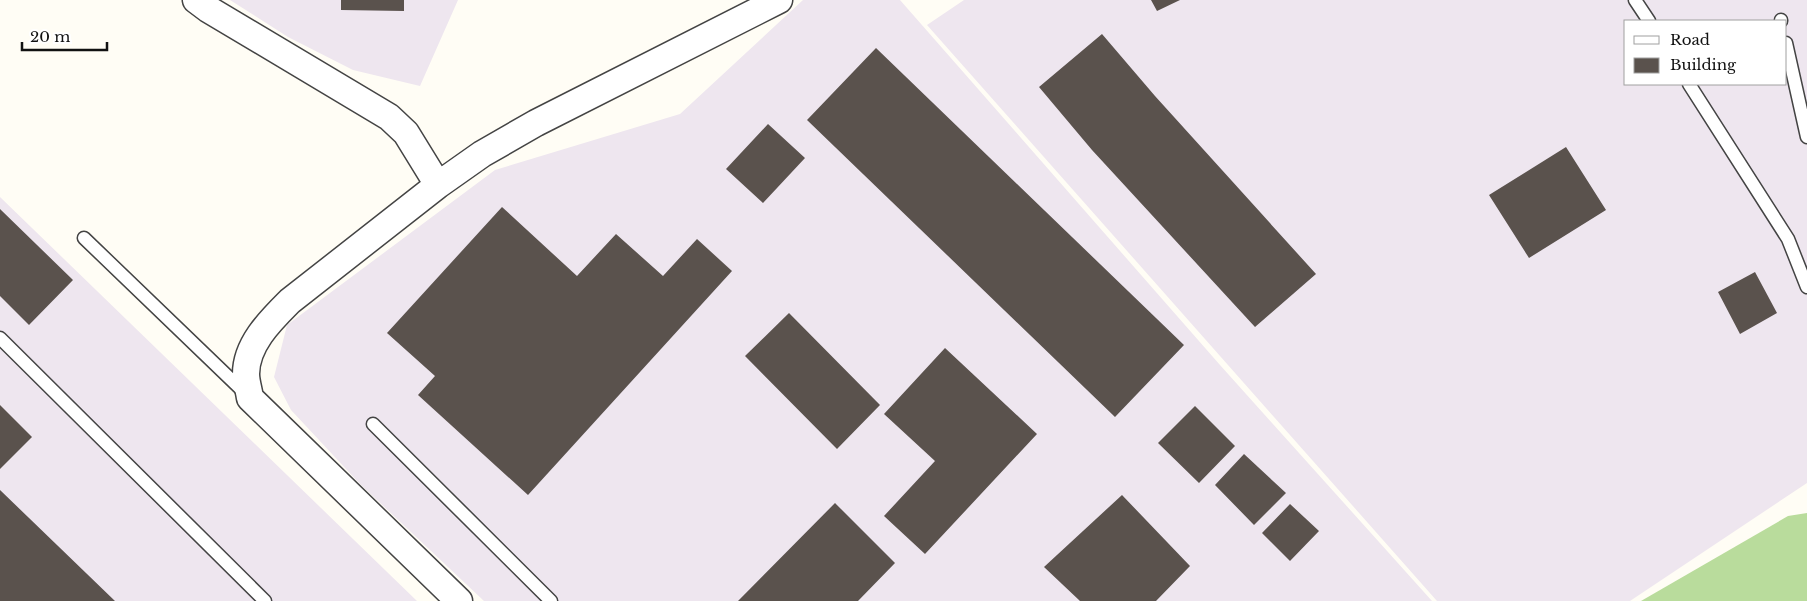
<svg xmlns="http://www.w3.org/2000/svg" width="1807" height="601" font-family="'Libre Baskerville',serif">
  <rect width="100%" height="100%" fill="#fffdf5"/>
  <path fill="#eee6ef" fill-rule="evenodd" d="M230 0H458L420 86 353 70 288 37Z
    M803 0H900L1220 365 1432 601H484L360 484 291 410 274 377 287 325 495 170 680 114Z
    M964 0H1807V483L1630 601H1437L927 25ZM1626 21H1786V84H1626Z
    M0 197 417 601H0Z"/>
  <path fill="#b9dc9c" d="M1807 513V601H1641L1788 516Z"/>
  <path fill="#5a524d" d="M341 0H404V11L341 10Z
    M1151 0H1180L1157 11Z
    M1102 34 1155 96 1316 274 1255 327 1092 150 1039 87Z
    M876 48 1184 345 1115 417 807 120Z
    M768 124 805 158 763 203 726 169Z
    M1566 147 1606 210 1529 258 1489 195Z
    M502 207 577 276 616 234 663 276 697 239 732 271 528 495 418 395 435 376 387 333Z
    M0 209 73 280 29 325 0 296Z
    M1755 272 1777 313 1740 334 1718 292Z
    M789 313 880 405 837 449 745 356Z
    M945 348 1037 434 925 554 884 516 935 461 884 414Z
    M0 405 32 437 0 469Z
    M1195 406 1235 446 1199 483 1158 443Z
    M1244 454 1286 493 1254 525 1215 485Z
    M0 490 115 601H0Z
    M1122 495 1190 566 1156 601H1080L1044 567Z
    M835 503 895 563 858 601H738Z
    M1290 504 1319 531 1290 561 1262 533Z"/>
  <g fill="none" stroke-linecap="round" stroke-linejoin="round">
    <defs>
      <path id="service" d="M1635 0 1649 21
        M1781 20V21
        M1786 43 1807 137
        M1689 84 1788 239 1807 287
        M84 238 244 392
        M0 338 265 601
        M373 424 551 601"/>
      <path id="minor" d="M196 0 208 9 389 117 406 133 438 185
        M459 601 250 398C249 390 246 382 246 374 246 344 271 320 290 301L438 185 482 154 536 123 779 0"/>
    </defs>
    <use href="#service" stroke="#444" stroke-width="15"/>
    <use href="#minor" stroke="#444" stroke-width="29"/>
    <use href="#service" stroke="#fff" stroke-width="12"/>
    <use href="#minor" stroke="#fff" stroke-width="26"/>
  </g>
  <rect x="1624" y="20" width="162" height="65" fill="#ffffff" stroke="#a0a0a0"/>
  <rect x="1634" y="36" width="25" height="8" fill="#ffffff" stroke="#a0a0a0"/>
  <text x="1670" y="45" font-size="15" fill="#111111">Road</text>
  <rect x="1634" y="58" width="25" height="15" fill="#5a524d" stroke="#a0a0a0"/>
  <text x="1670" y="70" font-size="15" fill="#111111">Building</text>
  <path d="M22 42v8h85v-8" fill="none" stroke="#111111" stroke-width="2.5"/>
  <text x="30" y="42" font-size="15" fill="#111111" stroke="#ffffff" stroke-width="4" paint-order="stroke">20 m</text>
</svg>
